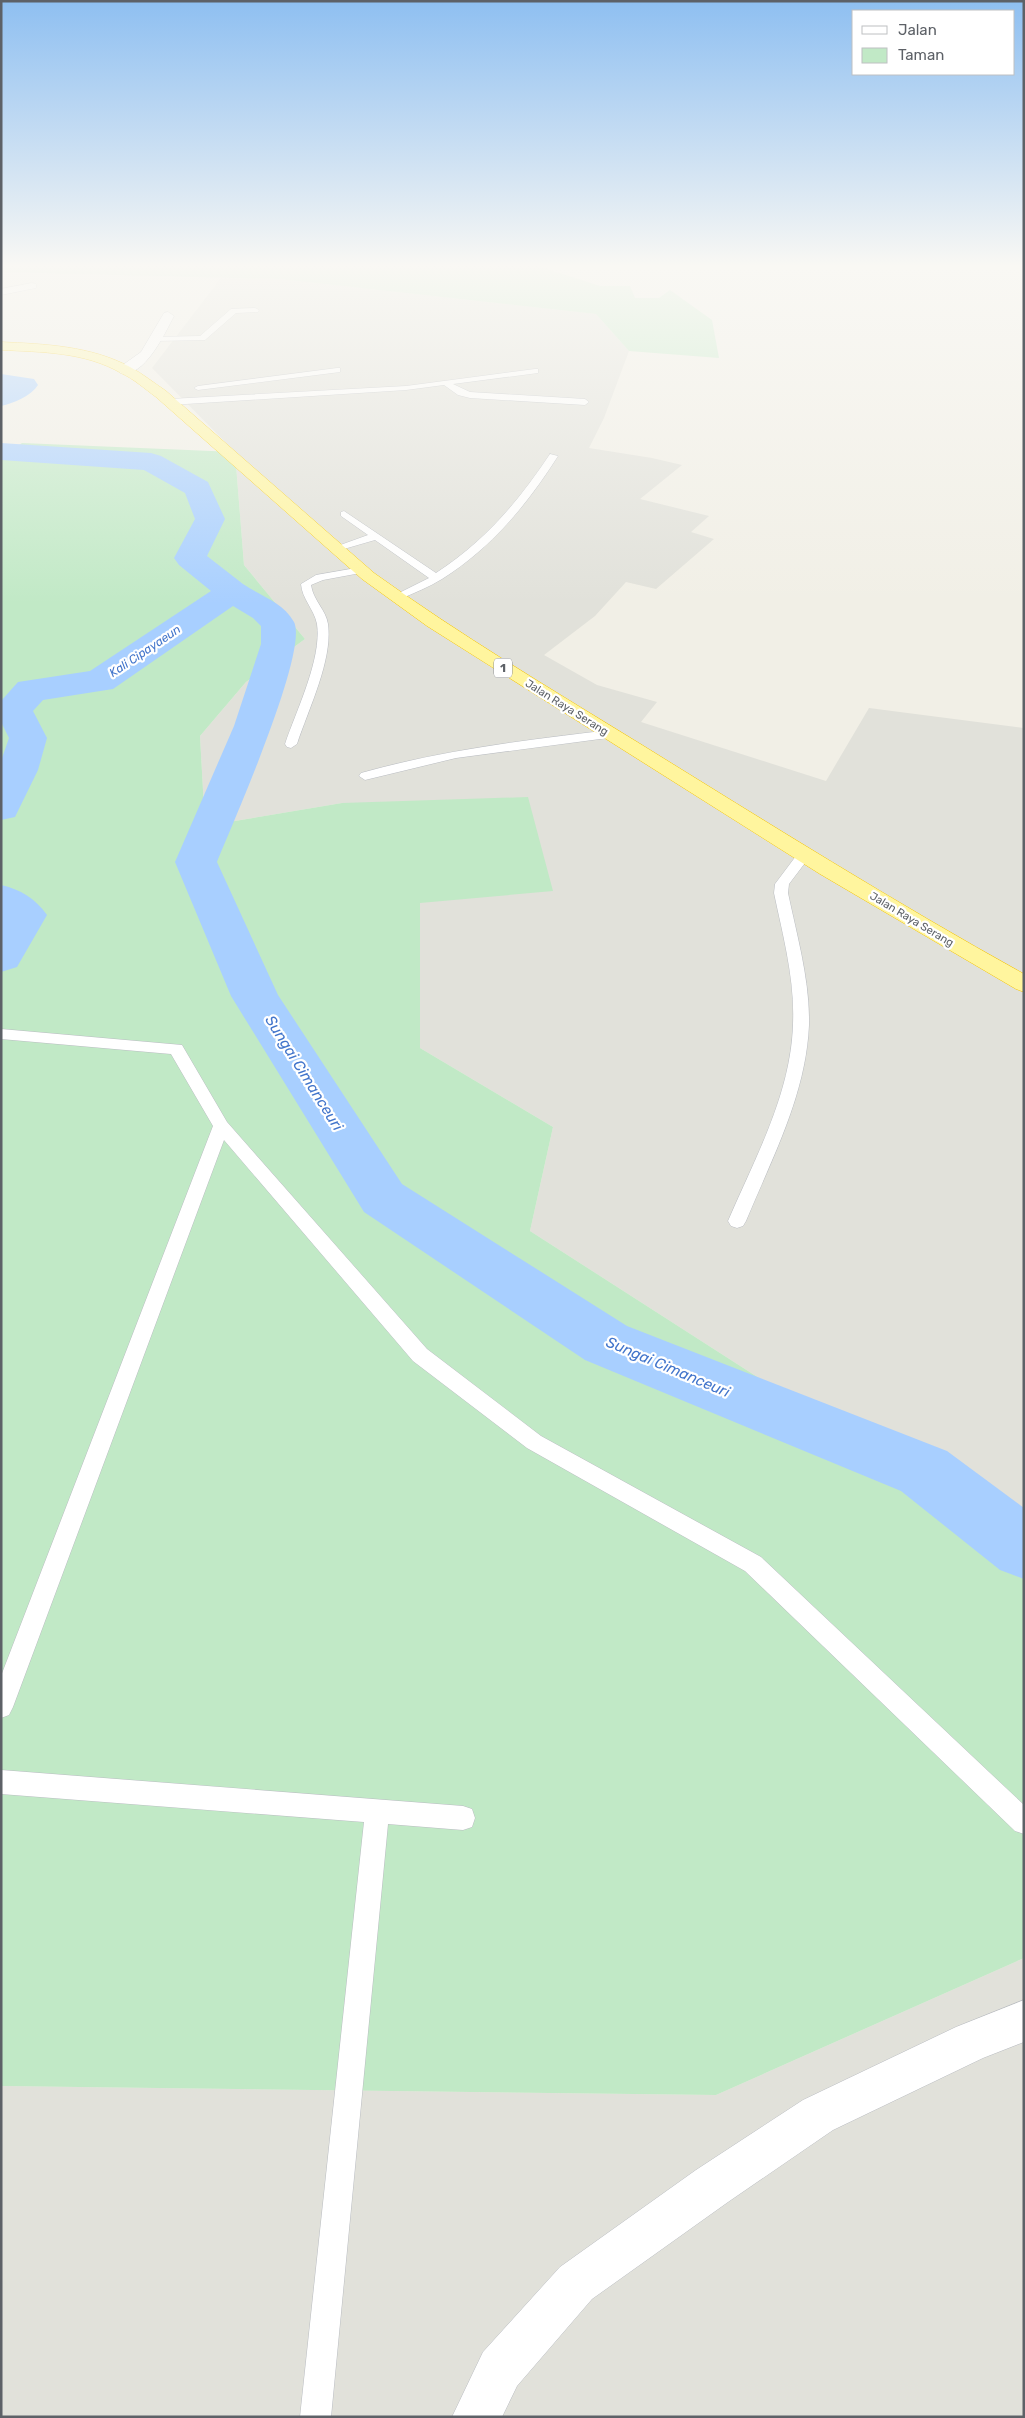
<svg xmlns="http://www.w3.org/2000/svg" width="1025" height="2418" font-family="Rubik,sans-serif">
  <rect width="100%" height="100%" fill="#f1efe6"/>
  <path fill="#e1e1da" d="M221 278 280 279 596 314 629 351 604 418 589 448 652 458 682 465 640 499 709 516 691 532 714 539 656 589 626 582 595 616 544 655 597 685 657 702 641 722 826 781 869 708 1024 728V1548L530 1231 553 1127 420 1048V903L342 803 205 826 200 736 246 682 305 639 244 565 235 452 152 368Z
    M1024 1958V2417H1V2086L716 2095Z"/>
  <path fill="#c1e9c6" d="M1 266H538L600 286H630L635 298H659L670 290 712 320 719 358 629 351 596 314 280 279 1 272Z
    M22 443 235 452 244 565 305 639 246 682 200 736 205 826 342 803 528 797 553 891 420 903V1048L553 1127 530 1231 1024 1548V1958L716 2095 1 2086V458Z"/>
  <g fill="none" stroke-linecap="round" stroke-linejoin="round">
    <path fill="#a8cfff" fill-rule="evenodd" d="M1 374 34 379 38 385C31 396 14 403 1 406Z
      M1 443 151 453 161 456 208 482 225 519 207 556C219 565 231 575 243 584 260 596 283 602 294 622 309 651 232 825 217 862L278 995 402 1184 627 1326 947 1451 1024 1508V1579L1000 1570 901 1491 585 1360 364 1212 231 996 175 862 234 726 261 644V626L253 618 233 606 113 689 43 700 33 711 47 738 38 770 15 817 1 820V761L9 738 1 722V701L18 682 90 671 211 591 179 565 174 558 195 519 185 493 144 470 1 460Z
      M1 885C20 889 36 899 47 915L17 967 1 972Z"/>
    <defs>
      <path id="service" d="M255 308 259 310 258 312 236 313 205 340 155 341 151 339 155 337 200 336 231 309Z
        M337 368H340V372L198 390 194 388 198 386Z
        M535 369H538V373L453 384 470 392 585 399 589 402 585 405 470 398 458 395 444 385 406 390 170 405 166 402 170 399 406 386Z
        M550 454 558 456C527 505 491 548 442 579 429 587 414 593 400 599H392L391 597 429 578 375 540 337 551 332 548 368 535 341 516V512L344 511 436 573C485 541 518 502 550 454Z
        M362 567 366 568V572L323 580 311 585C313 600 326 610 328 624 333 660 308 710 297 744L291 748 287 747 285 744C296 711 322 659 317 624 314 609 302 599 301 584L316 575Z
        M611 730 617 734 615 737 456 758 365 780 359 776 361 773C443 750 526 740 611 730Z
        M804 851 811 855 789 884 788 893C797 936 810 981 809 1025 806 1095 772 1158 746 1221L743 1226 737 1228 731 1226 728 1221C755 1158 791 1094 793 1024 795 980 783 936 774 893L775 884 799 852Z
        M1 1029 182 1045 227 1122 427 1349 541 1436 761 1557 1024 1805V1834L1015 1831 745 1571 527 1448 413 1361 224 1140 13 1707 9 1715 1 1718V1676L213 1126 171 1054 1 1039Z
        M1 1770 463 1806 472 1809 475 1818 472 1827 463 1830 388 1824 331 2417H300L364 1822 1 1794Z"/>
      <path id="minor" d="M32 283 36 284V288L1 295V289Z
        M168 312 174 316C165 333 144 379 120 373L119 370 120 367 141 352 164 313Z
        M1024 2000V2042L983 2058 833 2130 728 2202 592 2299 517 2386 502 2417H452L483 2352 560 2267 696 2170 803 2100 956 2027Z"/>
      <path id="trunk" d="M1 342C45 344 91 346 130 367 143 374 154 383 166 391L374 573C460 635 551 689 642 745 768 823 894 902 1024 974V992L1016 989 820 874 427 626 362 579 156 397C145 389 134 379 121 373 85 352 42 352 1 350Z"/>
    </defs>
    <use href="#service" stroke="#babdc2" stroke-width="1"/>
    <use href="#minor" stroke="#babdc2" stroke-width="1"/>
    <use href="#trunk" stroke="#f7c500" stroke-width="1"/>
    <use href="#service" fill="#fff" fill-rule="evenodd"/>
    <use href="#minor" fill="#fff" fill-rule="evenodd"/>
    <use href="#trunk" fill="#fff59e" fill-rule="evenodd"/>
  </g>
  <linearGradient id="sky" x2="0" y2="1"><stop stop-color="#8ebff1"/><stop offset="0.44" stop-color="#f9f8f4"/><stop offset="1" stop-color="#f9f8f4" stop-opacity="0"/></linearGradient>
  <rect width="1025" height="604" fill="url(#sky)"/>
  <g text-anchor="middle" stroke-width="4.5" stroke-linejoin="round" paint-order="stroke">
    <g font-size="11" fill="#5d6167" stroke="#fff">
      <text transform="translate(567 707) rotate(32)" y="4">Jalan Raya Serang</text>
      <text transform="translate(912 919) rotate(31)" y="4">Jalan Raya Serang</text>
    </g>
    <g font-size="12" font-style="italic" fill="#4275cb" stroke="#fff">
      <text transform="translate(145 651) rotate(-34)" y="4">Kali Cipayaeun</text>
    </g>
    <rect fill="#fff" stroke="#8e9095" stroke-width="1" x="494" y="658.5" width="18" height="19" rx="4"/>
    <g font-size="12" font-weight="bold" fill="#5d6167">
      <text x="503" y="672">1</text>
    </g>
    <g font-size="15" font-style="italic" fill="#4275cb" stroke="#fff">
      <text transform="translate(304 1073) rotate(58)" y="5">Sungai Cimanceuri</text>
      <text transform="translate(668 1367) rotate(23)" y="5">Sungai Cimanceuri</text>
    </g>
  </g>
  <rect width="1025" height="2418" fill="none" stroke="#5d6167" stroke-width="5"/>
  <rect x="852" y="10" width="162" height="65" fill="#ffffff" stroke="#bec0c2"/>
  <rect x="862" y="26" width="25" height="8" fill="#ffffff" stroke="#bec0c2"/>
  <text x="898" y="35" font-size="15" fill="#5d6167">Jalan</text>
  <rect x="862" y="48" width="25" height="15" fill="#c1e9c6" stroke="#bec0c2"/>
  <text x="898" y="60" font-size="15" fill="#5d6167">Taman</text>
</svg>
